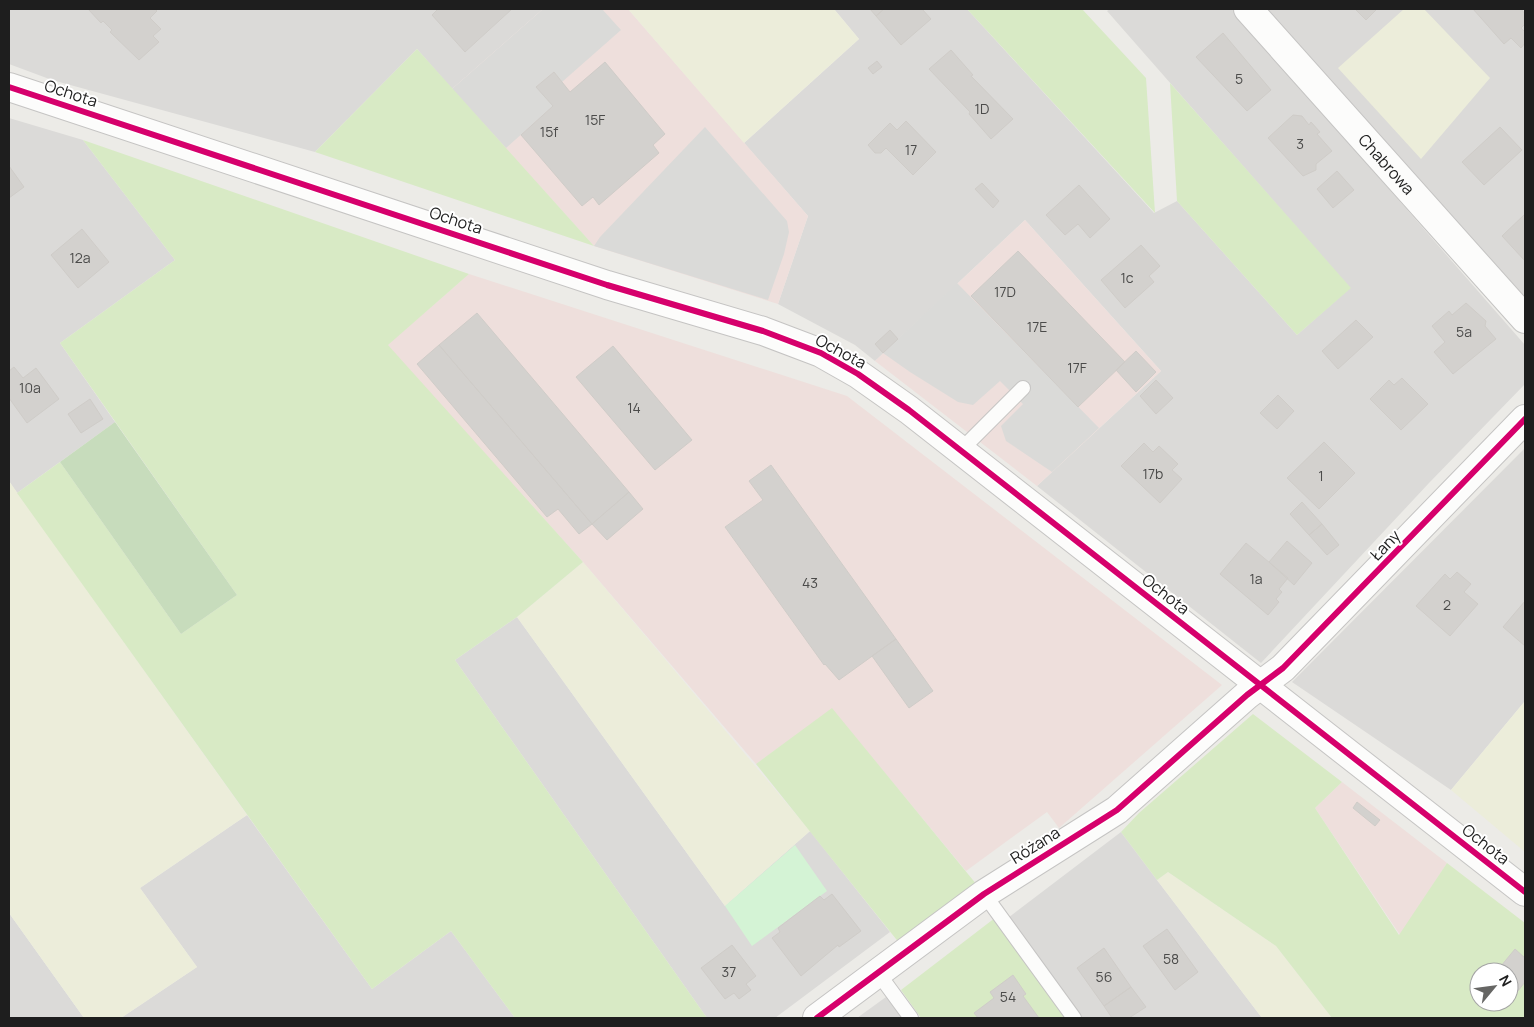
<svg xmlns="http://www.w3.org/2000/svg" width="1534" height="1027" font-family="Manrope,sans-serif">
  <rect width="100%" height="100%" fill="#ecebe7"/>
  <path fill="#dbdad8" d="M9 9H543L452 89 417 49 315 152 52 80 9 64Z
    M834 9H967L1154 213 1177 201 1297 335 1350 288 1107 11 1110 9H1232L1525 345V384L1429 483 1261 663 1037 486 1161 371 1025 220 875 361 855 345 778 304 808 216 744 143 859 39Z
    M1264 9H1525V306Z
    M9 118 83 140 175 260 60 343 115 422 17 493 9 481Z
    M1525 448V701L1451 790 1292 682Z
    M517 617 725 906 810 831 890 932 775 1018H707L455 660Z
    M247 815 372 989 451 931 515 1018H121L197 967 140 888Z
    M1121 832 1157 880 1262 1018H1080L1004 921Z
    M9 913 84 1018H9Z
    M886 997 902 1018H857Z"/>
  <path fill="#eedfdc" d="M543 9H628L808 216 778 304 594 246 452 89Z
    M1025 220 1161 371 1037 486 875 361Z
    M469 274 847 396 1222 685 1059 828 1047 812 966 871 832 709 756 764 583 562 387 345Z
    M1342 782 1447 863 1400 935 1315 808Z"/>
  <path fill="#dadad8" d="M543 9H602L621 30 562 82 554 72 537 86 553 106 506 148 452 89Z
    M705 127 787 221 789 232 784 254 768 300 594 246 600 237Z
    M957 283 1099 428 1052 472 1006 441 1001 426 1023 404 1000 381 973 405 958 402 910 372 883 353Z"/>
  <path fill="#ecedda" d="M628 9H834L859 39 744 143Z
    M1404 9H1424L1490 78 1421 159 1338 68Z
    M9 481 247 815 140 888 197 967 121 1018H84L9 913Z
    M583 562 810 831 725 906 517 617Z
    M1525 701V852L1451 790Z
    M1168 872 1276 946 1332 1018H1262L1157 880Z"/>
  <path fill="#d8eac5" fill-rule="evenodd" d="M967 9H1082L1146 78 1155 213Z
    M417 49 594 246 315 152Z
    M1170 83 1351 288 1297 335 1177 201Z
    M83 140 469 274 388 345 583 562 517 617 455 660 707 1018H515L451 931 372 989 17 493 60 462 181 634 237 595 60 343 175 260Z
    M832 708 977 885 900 944 756 764Z
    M1253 714 1342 782 1315 808 1399 935 1447 863 1525 923V1018H1332L1276 946 1168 872 1157 880 1121 832 1139 813ZM1479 972H1509V1002H1479Z
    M1004 911 1080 1018H921L901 990Z"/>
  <path fill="#c7dcbc" d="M115 422 237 595 181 634 60 462Z"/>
  <path fill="#d4f3d5" d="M795 845 827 891 752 946 725 906Z"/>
  <path fill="#d3d1ce" stroke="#cfccc8" d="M88 9H155L157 11 150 18 161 29 153 36 159 42 139 60 110 32 112 30 103 21 101 23Z
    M438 9H512L465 52 432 15Z
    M870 9H884L876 16Z
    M884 9H922L931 19 901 45 876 16Z
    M1355 9H1377L1366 20Z
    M1473 9H1521L1525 14V24L1521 28 1525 32V43L1521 48 1511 38 1504 44Z
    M1223 33 1271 90 1247 111 1196 57Z
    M951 50 973 75 971 76 1013 119 991 139 969 114 970 112 929 69Z
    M877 61 882 67 873 74 868 68Z
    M605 62 665 134 653 145 659 153 599 205 593 197 582 206 521 135 553 106 536 87 554 72 570 92Z
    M1293 115 1302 116 1309 125 1311 122 1320 132 1317 134 1332 151 1316 164V170L1303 176 1268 138Z
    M906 121 936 152 913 175 886 148 881 153H875L868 145 890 123 897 130Z
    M1500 127 1522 150 1484 185 1462 162Z
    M9 166 24 187 9 198Z
    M1337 171 1354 190 1333 208 1317 189Z
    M982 183 999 201 993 208 975 189Z
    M1079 185 1110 219 1090 238 1078 224 1065 235 1046 215Z
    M1525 214V261L1502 236Z
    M82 229 109 262 78 288 51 255Z
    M1141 245 1160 266 1149 276 1154 282 1125 308 1101 280Z
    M1018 251 1125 362 1078 407 971 296Z
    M1466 303 1486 321 1485 326 1496 339 1453 374 1434 352 1445 342 1432 326 1449 311 1452 315Z
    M477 313 629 492 592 524 439 345Z
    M1356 320 1373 337 1338 369 1322 351Z
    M890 330 898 339 883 353 875 344Z
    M439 345 592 524 579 534 558 509 547 517 417 364Z
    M613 346 692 440 655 470 576 377Z
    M1136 351 1156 372 1136 392 1116 370Z
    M14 367 23 378 36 368 59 399 27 423 9 398V371Z
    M1402 378 1428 404 1401 430 1370 399 1389 380 1394 385Z
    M1156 380 1173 398 1156 414 1140 396Z
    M1278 395 1294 411 1277 429 1260 413Z
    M90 399 103 419 81 433 68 414Z
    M1324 442 1355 473 1319 509 1287 478Z
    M1144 443 1153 452 1159 446 1178 464 1172 470 1182 479 1160 503 1121 466Z
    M771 465 896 639 839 680 825 664 824 665 725 527 763 500 749 481Z
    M629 492 643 509 607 540 592 524Z
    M1302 502 1322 524 1309 535 1290 514Z
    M1322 524 1339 545 1327 555 1309 535Z
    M1287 541 1312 563 1294 585 1269 562Z
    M1246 543 1288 578 1279 589 1282 592 1276 599 1279 602 1268 615 1220 574Z
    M1457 572 1471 584 1464 592 1478 604 1450 636 1416 606 1445 574 1450 579Z
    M1525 601V646L1503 627Z
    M896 639 933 691 909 708 872 656Z
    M1357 802 1380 820 1375 826 1353 808Z
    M832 894 861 931 839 947 838 945 801 976 772 938 780 932 778 928 820 896 824 900Z
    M1167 929 1198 972 1175 990 1143 946Z
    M732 945 756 976 746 984 751 990 739 999 734 993 725 999 701 968Z
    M1104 948 1131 987 1104 1006 1077 968Z
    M1515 949 1525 958V982L1510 1001 1509 972H1496Z
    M1013 975 1026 994 1023 996 1039 1018H978L974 1013 994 998 990 992Z
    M1131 987 1146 1007 1129 1018H1112L1104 1006Z"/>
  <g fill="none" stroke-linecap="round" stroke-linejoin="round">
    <defs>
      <path id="service" d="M961 450 1023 388
        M984 894 1074 1018
        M878 973 911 1018"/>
      <g id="minor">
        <path id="s1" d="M1248 9 1525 319"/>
        <path d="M817 1018 984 894 1117 810 1247 695 1283 668 1525 419"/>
      </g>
      <path id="tertiary" d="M9 87 607 285 763 331 821 353 858 374 909 410 1525 892"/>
    </defs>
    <use href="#service" stroke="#c5c4c3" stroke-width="16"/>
    <use href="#minor" stroke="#c5c4c3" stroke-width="30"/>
    <use href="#tertiary" stroke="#c5c4c3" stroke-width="30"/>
    <use href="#service" stroke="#fcfcfb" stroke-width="14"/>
    <use href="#minor" stroke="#fcfcfb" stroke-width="28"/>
    <use href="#tertiary" stroke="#fcfcfb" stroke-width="28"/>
    <defs>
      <path id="cycleway" d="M9 87 607 285 763 331 821 353 858 374 909 410 1525 892
        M817 1018 984 894 1117 810 1247 695 1283 668 1525 419"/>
    </defs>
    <use href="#cycleway" stroke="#fff" stroke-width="9"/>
    <use href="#cycleway" stroke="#d6006c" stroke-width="6"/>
  </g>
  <g text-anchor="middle" stroke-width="4" stroke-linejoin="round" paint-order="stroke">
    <g font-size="14" fill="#4b4b4a">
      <text x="1239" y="84">5</text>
      <text x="982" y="114">1D</text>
      <text x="595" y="125">15F</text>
      <text x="549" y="137">15f</text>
      <text x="1300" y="149">3</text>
      <text x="911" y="155">17</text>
      <text x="80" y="263">12a</text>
      <text x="1127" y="283">1c</text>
      <text x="1005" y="297">17D</text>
      <text x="1037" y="332">17E</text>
      <text x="1464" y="337">5a</text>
      <text x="1077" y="373">17F</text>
      <text x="30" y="393">10a</text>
      <text x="634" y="413">14</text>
      <text x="1153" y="479">17b</text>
      <text x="1321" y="481">1</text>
      <text x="1256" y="584">1a</text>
      <text x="810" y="588">43</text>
      <text x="1447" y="610">2</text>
      <text x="1171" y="964">58</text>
      <text x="729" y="977">37</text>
      <text x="1104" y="982">56</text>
      <text x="1008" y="1002">54</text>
    </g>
    <g font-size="16" fill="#1e1e1e" stroke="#fff">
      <text transform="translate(71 93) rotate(18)" y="6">Ochota</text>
      <text dy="6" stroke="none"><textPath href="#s1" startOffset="208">Chabrowa</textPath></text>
      <text transform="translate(456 220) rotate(18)" y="6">Ochota</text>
      <text transform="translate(841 351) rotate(28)" y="6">Ochota</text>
      <text transform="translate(1385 545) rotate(-46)" y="6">Łany</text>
      <text transform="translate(1166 594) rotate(38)" y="6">Ochota</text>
      <text transform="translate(1486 844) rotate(38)" y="6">Ochota</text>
      <text transform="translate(1035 845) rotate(-32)" y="6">Różana</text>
    </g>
  </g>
  <rect width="1534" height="1027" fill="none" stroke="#1e1e1e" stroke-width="20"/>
  <g transform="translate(1494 987) rotate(61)"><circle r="24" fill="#ffffff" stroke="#a5a5a5"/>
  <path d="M0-4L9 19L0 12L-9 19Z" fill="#666664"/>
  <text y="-8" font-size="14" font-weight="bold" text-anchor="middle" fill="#1e1e1e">N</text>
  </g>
</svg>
